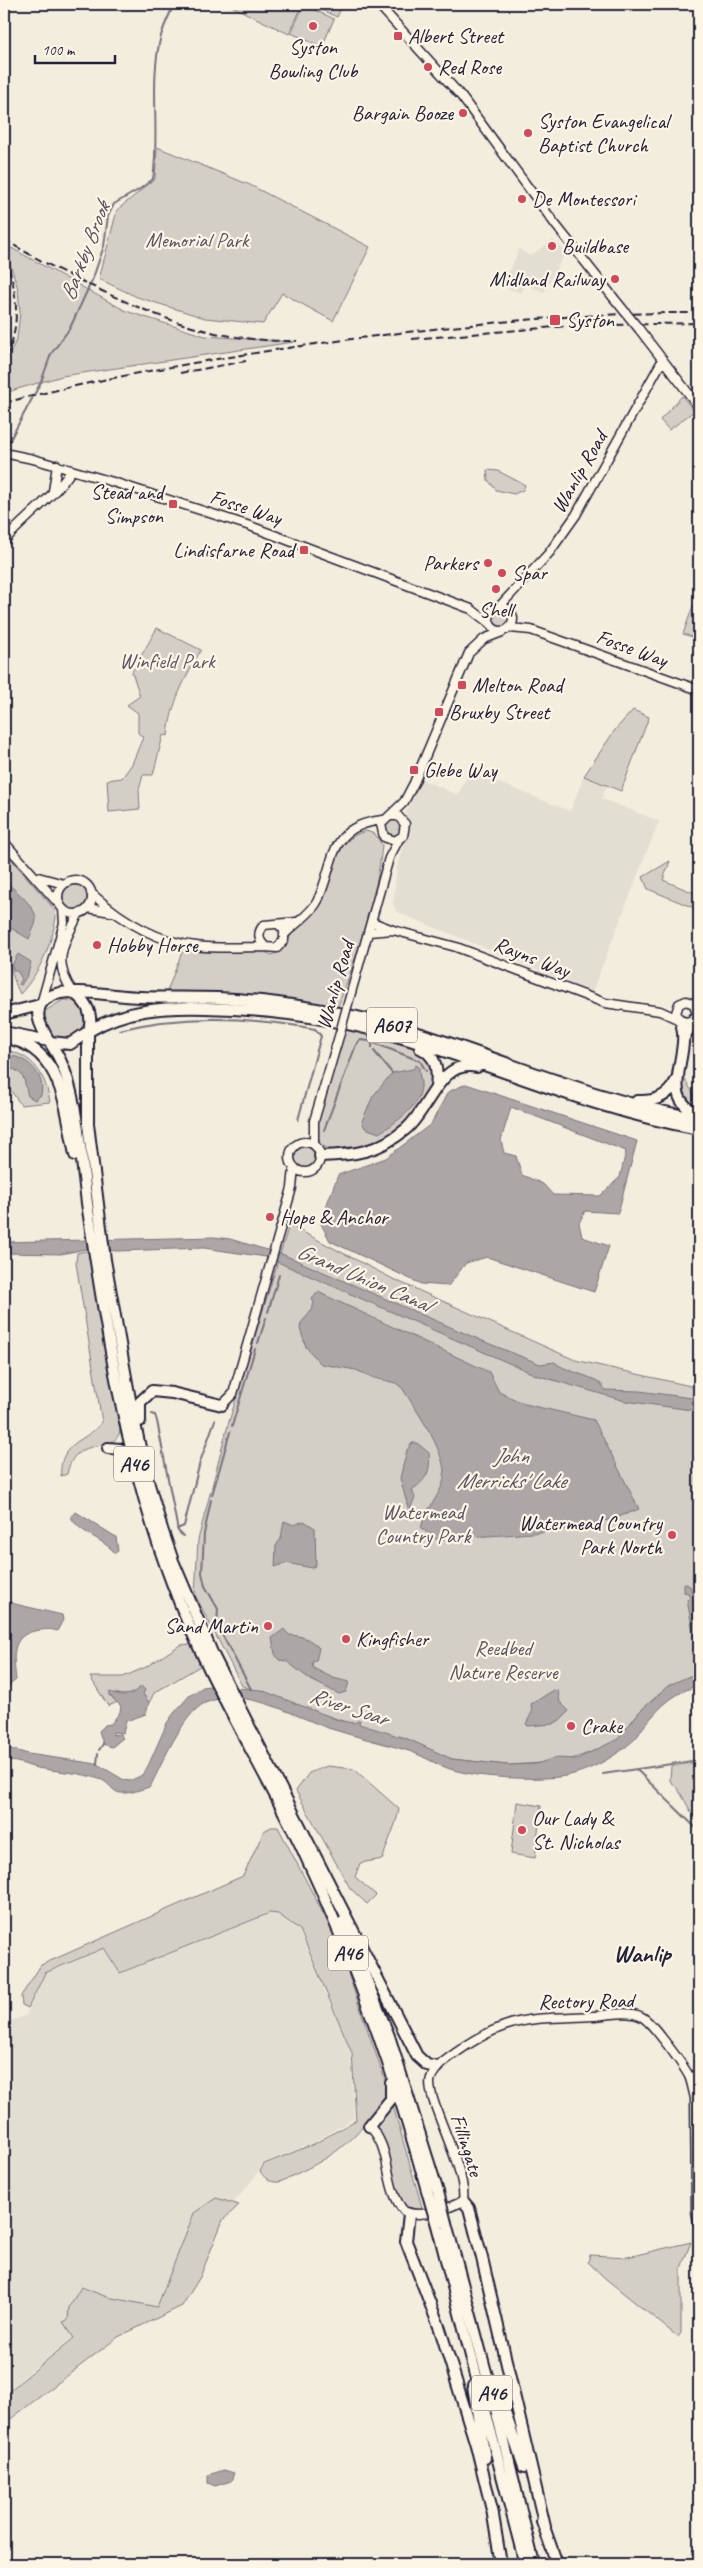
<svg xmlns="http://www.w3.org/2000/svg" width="703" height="2568" font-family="Caveat,sans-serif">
  <rect width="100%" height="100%" fill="#f3edde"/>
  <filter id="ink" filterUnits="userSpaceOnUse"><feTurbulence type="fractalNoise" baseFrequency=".02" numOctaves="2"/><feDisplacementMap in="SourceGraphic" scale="10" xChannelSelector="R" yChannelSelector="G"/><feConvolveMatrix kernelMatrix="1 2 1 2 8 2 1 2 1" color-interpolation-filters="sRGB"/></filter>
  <g filter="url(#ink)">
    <path fill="#e3ded2" d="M553 240 566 252 544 292 526 285 521 293 503 287 519 249 530 256Z
      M469 771 570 811 584 776 607 785 602 799 659 821 592 992 397 912 393 904 397 866 409 824 406 812 421 779 458 795Z
      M270 1914H277L299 1931 351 2053 354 2118 313 2143 263 2163 255 2177 235 2201 194 2213 157 2307 80 2348 72 2338 4 2393V2024L26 2015 45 1974 104 1949 120 1974Z"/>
    <path fill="#d4cfc6" stroke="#7b7880" d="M227 4H303L289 34Z
      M308 4H343L337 17Z
      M304 5 334 19 322 47 291 33Z
      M157 147 250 185 370 247 333 321 282 293 263 324 205 318 137 297 99 279 117 210 155 179Z
      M4 244 126 311 205 336 294 342 62 376 4 393V367L17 338 20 313 18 289Z
      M4 274 10 301 4 341Z
      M682 396 694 411 669 430 660 420Z
      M487 470 498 471 525 485 523 490 514 494 496 490 488 480Z
      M693 606 699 608V639L683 634Z
      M491 619a10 10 0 1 1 20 0a10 10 0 1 1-20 0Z
      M157 628 201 650C185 678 171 703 168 736L163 735 153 775H143L139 790 140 809 109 812 107 780 122 778 132 764 143 737 138 733V713L127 705 140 696 132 672Z
      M633 710 649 717 621 791 584 776 615 730Z
      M385 828a8 8 0 1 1 16 0a8 8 0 1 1-16 0Z
      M366 831 375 834 382 845C377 900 357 954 338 1007L241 995 166 994 182 952 264 951 271 955C289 949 283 946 292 934 300 923 315 914 321 902 333 875 333 839 366 831Z
      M4 851 55 910 56 917C52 944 39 974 20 994 0 953 4 898 4 851Z
      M670 861 663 880 699 895V910L648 889 643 877Z
      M63 897a12 12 0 1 1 24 0a12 12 0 1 1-24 0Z
      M63 1000C77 999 85 1008 85 1022L76 1036 62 1039 54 1037 45 1020V1011Z
      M346 1028 411 1047 423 1053 434 1069C432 1084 429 1099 418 1112 398 1136 347 1164 320 1144L316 1126Z
      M4 1050C34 1055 45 1074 50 1102L21 1105 4 1081Z
      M682 1074 699 1104V1114L682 1105Z
      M290 1157a15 15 0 1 1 30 0a15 15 0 1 1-30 0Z
      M289 1225 393 1279 575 1360 699 1388V1673L685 1678 623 1741 563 1762 507 1765 452 1759 242 1686 195 1595 198 1540 228 1425Z
      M86 1251 88 1252 120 1417C120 1423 121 1431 118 1436 108 1453 74 1436 67 1474L61 1476C58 1441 89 1441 102 1422L76 1263 77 1253Z
      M192 1644 200 1666 154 1693 149 1703 143 1694 127 1696 114 1693 118 1702 108 1706 90 1677H123L146 1667 180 1645Z
      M699 1762V1822C687 1810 683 1791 670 1781L671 1766Z
      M327 1766 354 1769 399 1809C396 1827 387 1841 383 1859L360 1863 355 1877 376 1895 367 1904 350 1888 296 1791 309 1773Z
      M517 1802 541 1806 535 1858 511 1854Z
      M271 1827H278L335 1936 387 2086C386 2101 378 2109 369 2119 346 2147 328 2159 296 2174 291 2176 284 2181 279 2182 270 2183 264 2178 260 2171L264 2164 314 2144 356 2120 352 2053 300 1930 278 1914 270 1913 120 1973 104 1948 45 1973 28 2008 22 2005 21 1996 41 1965 243 1876 264 1831Z
      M391 2099 424 2214 404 2211 382 2146 369 2126Z
      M216 2198 239 2205 223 2220 200 2277 182 2306 118 2337 4 2424V2395L74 2338 63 2322 68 2320 69 2307 81 2287 107 2297 157 2307 194 2213Z
      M691 2242 681 2268V2333L678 2337 606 2279 588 2262 590 2255 628 2257Z"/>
    <path fill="#aca7a6" stroke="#75727b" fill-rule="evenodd" d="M4 880C13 889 36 905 36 920 36 925 31 933 29 939L4 924Z
      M18 954 31 962 28 974 21 985 19 984 22 979 18 972 13 970 12 965Z
      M4 1055C25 1055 46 1073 41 1095L35 1100 28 1096C23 1078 26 1071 4 1067Z
      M416 1065 419 1067C418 1074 422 1080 421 1087 420 1107 394 1124 379 1133L365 1128 362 1121 373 1096 392 1073 413 1069Z
      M466 1084 637 1141 618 1213 585 1211 579 1223 582 1237 609 1246 594 1292 487 1257 466 1263 448 1286 421 1284 330 1241 320 1222 338 1175 386 1158 431 1124 448 1092ZM511 1107 626 1151 620 1177 600 1196 553 1195 543 1184 522 1175 516 1156 504 1153 501 1140Z
      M214 1237 230 1239 284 1255 485 1342 540 1364 555 1362C560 1369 587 1375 597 1381 601 1383 603 1387 605 1390L639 1391 699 1399V1411L625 1401 536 1375 266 1257 204 1248 117 1251 86 1249 61 1254 4 1253V1242Z
      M318 1292 489 1372 499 1392 525 1404 594 1420 639 1509C577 1536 503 1534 436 1539L421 1528C425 1511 437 1499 443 1483 451 1457 416 1411 403 1389L396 1383 374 1378 356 1370 321 1364 306 1347 300 1329 301 1323 312 1310 314 1303 312 1299Z
      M412 1443H417L429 1453C431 1472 427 1479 412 1490L415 1498 409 1511 400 1478 407 1450Z
      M76 1512 116 1537 118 1551 115 1553C104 1539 75 1531 71 1516Z
      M284 1521 294 1525 304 1521 315 1528 316 1565 312 1568 286 1563 275 1567 276 1546 281 1538Z
      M684 1583 690 1586 699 1615V1638L694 1637 687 1600 690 1598 688 1593 684 1592Z
      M4 1599 15 1604 62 1615 63 1620 57 1631C50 1628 41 1630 34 1631 9 1637 14 1660 16 1680L4 1689Z
      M284 1629 289 1635C303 1636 309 1638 319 1648L316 1661 312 1662 313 1668 333 1678 349 1682 346 1692 339 1694 311 1680 286 1661 279 1660 275 1654 272 1638Z
      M699 1672V1685C676 1692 661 1705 646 1724 642 1728 639 1735 635 1739 616 1757 585 1774 559 1777 530 1780 478 1778 450 1769 437 1765 425 1757 412 1752 384 1743 356 1737 328 1728 292 1715 245 1686 205 1703 183 1713 161 1766 150 1787 141 1789 131 1794 120 1793 113 1792 109 1783 102 1780 80 1772 59 1772 37 1768 26 1766 16 1759 4 1762V1747L28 1754 97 1764 124 1780 130 1781 142 1775 148 1766 167 1723 174 1713 190 1695 203 1687 209 1686 261 1690 341 1721 354 1723 360 1720 359 1724 408 1739 452 1759 507 1765 536 1764 555 1758 577 1759 618 1739 639 1712 669 1685Z
      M141 1686 145 1690 143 1694 149 1703 146 1714 126 1721 123 1733 114 1732 113 1735 120 1734 123 1738 112 1747 103 1744 99 1731 105 1725 111 1724 120 1712 121 1706 109 1695 110 1692C123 1697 132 1696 141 1686Z
      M554 1690 558 1691 560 1702 569 1711 560 1720 553 1724 528 1726 526 1724 532 1712 531 1704Z
      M224 2470 234 2473 231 2481 215 2486 208 2483V2475Z"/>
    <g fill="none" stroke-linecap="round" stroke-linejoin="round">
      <path stroke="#75727b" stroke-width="2" d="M4 451 41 382 51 354 70 328 93 278 104 246 108 216 114 204 140 189 153 179C160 134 149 78 161 36 164 25 170 14 174 4
        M119 1030C184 1014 250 1017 315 1029L321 1036 298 1120
        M372 1048V1044
        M374 1051 392 1073
        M324 1130 356 1045 360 1040 369 1041 420 1061 426 1071
        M268 1312 279 1275
        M258 1343 266 1318
        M152 1414 155 1415 157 1421 178 1531 183 1536
        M232 1426 255 1349
        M212 1495 230 1432
        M211 1500 204 1534 202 1573 205 1586 218 1609 217 1625 251 1689
        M177 1529 184 1526 200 1462 215 1420
        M99 1750 103 1744
        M97 1764 98 1754
        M637 1770 699 1831
        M603 1774 699 1760"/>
      <defs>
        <path id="secondary" d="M378 4 461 96 555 224 613 297
          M639 329 699 407
          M4 453 33 459 113 482 250 526 471 609 489 623
          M53 491 57 465
          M4 541C25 517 54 497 72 470
          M489 619a12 12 0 1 1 24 0a12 12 0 1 1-24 0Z
          M499 607 549 553 576 515 662 361
          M510 628 531 630 699 690
          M391 816H398L405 824 403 836 395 841 384 837 381 824 404 802 414 783 469 653 484 639 502 632
          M4 842 58 903
          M38 877 64 884
          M58 897a17 17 0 1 1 34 0a17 17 0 1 1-34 0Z
          M91 893C120 919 157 942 196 946 220 949 242 947 266 947
          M88 908 111 912
          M372 922 393 930 456 947 605 1003 660 1011 684 1022 691 1021 697 1015 694 1004 686 1001 679 1004 676 1013 679 1019
          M278 924 284 930V940L277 948 266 947C258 941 257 932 264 925L296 922
          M369 932 393 930
          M285 934C295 923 310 915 317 902 336 863 326 826 383 820
          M73 992C51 961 64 944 79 913
          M41 1004 64 923 63 909
          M347 1007 389 858 399 839
          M290 1157a15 15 0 1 1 30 0a15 15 0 1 1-30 0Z
          M314 1144V1121L340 1033
          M222 1405 233 1394 292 1188 294 1167
          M369 2126C393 2148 383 2187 404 2211 420 2219 447 2209 463 2201 468 2168 423 2096 431 2078 436 2066 447 2059 457 2052 509 2015 533 2019 593 2016 607 2015 629 2010 642 2017 652 2022 683 2065 689 2076 692 2083 693 2091 695 2098L696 2211 699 2227"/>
        <path id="highway" d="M4 1014 40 1005
          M680 1020C694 1053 655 1097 699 1114
          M89 1031C125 1009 164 1007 205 1008 271 1009 339 1019 403 1038 502 1068 597 1111 699 1129
          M4 1032 49 1041
          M88 1033V1124L105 1260 131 1405 145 1471 162 1529 173 1561 213 1655 417 2056 427 2065 437 2067
          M4 1038C62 1045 66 1110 75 1155
          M684 1038 694 1019
          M50 1042 70 1044 89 1031C93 1015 88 1003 74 993
          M420 1048C437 1056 438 1070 436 1087
          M637 1101C655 1102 668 1097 676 1081
          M320 1156C355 1155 379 1152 406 1129 429 1110 440 1058 477 1067
          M140 1421V1402L152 1391 172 1393 222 1405
          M108 1448 120 1449 132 1461
          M343 1922 389 2036 438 2192
          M369 2126 391 2099V2083
          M428 2194C395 2074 354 1958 301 1846 258 1758 206 1675 172 1583 126 1462 106 1331 87 1203 83 1171 80 1138 74 1106 71 1090 67 1074 60 1060 51 1040 20 1009 53 995 71 987 119 997 140 997 166 998 192 997 218 998 276 1000 335 1011 391 1025 448 1040 502 1063 558 1081 604 1097 651 1110 699 1119
          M463 2201 469 2208 482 2258 545 2527
          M409 2214 406 2241 440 2329 476 2445 493 2514
          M446 2223 497 2413 534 2564
          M438 2229 525 2564
          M473 2386 485 2458
          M499 2396 524 2467
          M492 2509 501 2564
          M542 2521 557 2564"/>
      </defs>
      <use href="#secondary" stroke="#22223b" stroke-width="11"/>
      <use href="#highway" stroke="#22223b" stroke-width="14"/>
      <use href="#secondary" stroke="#fcf5e5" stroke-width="8"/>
      <use href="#highway" stroke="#fcf5e5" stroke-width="10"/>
      <path stroke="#22223b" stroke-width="2" stroke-dasharray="8 4" stroke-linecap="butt" d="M4 239C35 259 69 275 102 291 169 322 221 342 297 341
        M4 256C19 291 21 328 4 363
        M412 339 567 326 699 323
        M180 373 246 361
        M4 403C104 377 206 360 308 345 438 327 568 312 699 313"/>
      <defs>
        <path id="secondary-bridge" d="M613 297 639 329
          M340 1033 347 1007"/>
        <path id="highway-bridge" d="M438 2192 446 2223
          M428 2194 438 2229"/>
      </defs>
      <use href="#secondary-bridge" stroke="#22223b" stroke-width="11" stroke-linecap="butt"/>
      <use href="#highway-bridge" stroke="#22223b" stroke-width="14" stroke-linecap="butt"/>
      <use href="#secondary-bridge" stroke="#fcf5e5" stroke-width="8"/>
      <use href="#highway-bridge" stroke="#fcf5e5" stroke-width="10"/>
    </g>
  </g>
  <g fill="#d1495b" stroke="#fcf5e5" stroke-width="2">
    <circle cx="313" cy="26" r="5"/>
    <rect x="393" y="31" width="10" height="10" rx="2.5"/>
    <circle cx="428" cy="67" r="5"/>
    <circle cx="463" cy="113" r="5"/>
    <circle cx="528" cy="133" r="5"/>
    <circle cx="522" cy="199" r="5"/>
    <circle cx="552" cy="246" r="5"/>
    <circle cx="615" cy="279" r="5"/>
    <rect x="549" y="314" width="12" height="12" rx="2.5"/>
    <rect x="168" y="499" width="10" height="10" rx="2.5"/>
    <rect x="299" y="545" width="10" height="10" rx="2.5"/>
    <circle cx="488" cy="563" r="5"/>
    <circle cx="502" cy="573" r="5"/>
    <circle cx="496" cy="589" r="5"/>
    <rect x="457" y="680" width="10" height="10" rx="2.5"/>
    <rect x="434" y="707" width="10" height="10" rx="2.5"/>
    <rect x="409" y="765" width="10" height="10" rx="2.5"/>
    <circle cx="97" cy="945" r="5"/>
    <circle cx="270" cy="1217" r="5"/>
    <circle cx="672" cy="1535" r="5"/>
    <circle cx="268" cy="1626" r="5"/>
    <circle cx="346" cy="1639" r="5"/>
    <circle cx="571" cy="1726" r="5"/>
    <circle cx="522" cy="1830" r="5"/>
  </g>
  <g text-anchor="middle" stroke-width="4.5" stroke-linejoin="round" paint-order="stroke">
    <g fill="#fcf5e5" stroke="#63616e" stroke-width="1">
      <rect x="367" y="1007.5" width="50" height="35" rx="4"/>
      <rect x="114" y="1446.5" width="40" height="35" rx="4"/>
      <rect x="328" y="1935.5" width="40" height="35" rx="4"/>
      <rect x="472" y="2375.5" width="40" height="35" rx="4"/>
    </g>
    <g font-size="20" font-weight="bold" fill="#22223b">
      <text x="392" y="1032">A607</text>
      <text x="134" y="1471">A46</text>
      <text x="348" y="1960">A46</text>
      <text x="492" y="2400">A46</text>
    </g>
    <g font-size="21" fill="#22223b" stroke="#fcf5e5" text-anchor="start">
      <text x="408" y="43">Albert Street</text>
      <text x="313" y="54" text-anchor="middle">Syston<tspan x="313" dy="24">Bowling Club</tspan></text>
      <text x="438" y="74">Red Rose</text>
      <text x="453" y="120" text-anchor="end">Bargain Booze</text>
      <text x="538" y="128">Syston Evangelical<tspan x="538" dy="24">Baptist Church</tspan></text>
      <text x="532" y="206">De Montessori</text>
      <text x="562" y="253">Buildbase</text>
      <text x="605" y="286" text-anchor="end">Midland Railway</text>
      <text x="566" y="327">Syston</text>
      <text x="163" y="499" text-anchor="end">Stead and<tspan x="163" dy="24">Simpson</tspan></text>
      <text x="294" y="557" text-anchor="end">Lindisfarne Road</text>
      <text x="478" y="570" text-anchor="end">Parkers</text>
      <text x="512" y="580">Spar</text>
      <text x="496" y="617" text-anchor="middle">Shell</text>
      <text x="472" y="692">Melton Road</text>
      <text x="449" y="719">Bruxby Street</text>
      <text x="424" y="777">Glebe Way</text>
      <text x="107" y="952">Hobby Horse</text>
      <text x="280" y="1224">Hope &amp; Anchor</text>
      <text x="662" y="1530" text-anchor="end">Watermead Country<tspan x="662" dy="24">Park North</tspan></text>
      <text x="258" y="1633" text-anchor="end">Sand Martin</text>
      <text x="356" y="1646">Kingfisher</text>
      <text x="581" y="1733">Crake</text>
      <text x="532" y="1825">Our Lady &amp;<tspan x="532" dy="24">St. Nicholas</tspan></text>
    </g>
    <g font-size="21" fill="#575665" stroke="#fcf5e5">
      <text x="197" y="247">Memorial Park</text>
      <text x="167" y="668">Winfield Park</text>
      <text x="423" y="1519">Watermead<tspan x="423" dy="24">Country Park</tspan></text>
      <text x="503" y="1655">Reedbed<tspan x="503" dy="24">Nature Reserve</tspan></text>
    </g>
    <g font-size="21" fill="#22223b" stroke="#fcf5e5">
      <text transform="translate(579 472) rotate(-60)" y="7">Wanlip Road</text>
      <text transform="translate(246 507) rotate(18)" y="7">Fosse Way</text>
      <text transform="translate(632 648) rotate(20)" y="7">Fosse Way</text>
      <text transform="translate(532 957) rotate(21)" y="7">Rayns Way</text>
      <text transform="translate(335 985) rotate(-74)" y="7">Wanlip Road</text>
      <text transform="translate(586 2001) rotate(-1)" y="7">Rectory Road</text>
      <text transform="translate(467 2145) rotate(72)" y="7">Fillingate</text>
    </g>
    <g font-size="22" font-style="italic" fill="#525160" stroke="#fcf5e5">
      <text transform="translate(84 251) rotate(-69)" y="8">Barkby Brook</text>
      <text transform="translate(364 1277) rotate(23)" y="8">Grand Union Canal</text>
      <text x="511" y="1463">John<tspan x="511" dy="25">Merricks' Lake</tspan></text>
      <text transform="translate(349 1706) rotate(18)" y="8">River Soar</text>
    </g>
    <g font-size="24" font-weight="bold" fill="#22223b" stroke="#fcf5e5">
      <text x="642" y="1962">Wanlip</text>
    </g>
  </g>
  <rect width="703" height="2568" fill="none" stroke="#fcf5e5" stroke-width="20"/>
  <rect x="10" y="10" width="683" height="2548" fill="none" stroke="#22223b" stroke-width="2" filter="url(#ink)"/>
  <path d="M35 55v8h80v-8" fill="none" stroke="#22223b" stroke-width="2.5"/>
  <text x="42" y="55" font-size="15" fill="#22223b" stroke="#fcf5e5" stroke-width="4" paint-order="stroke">100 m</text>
</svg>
